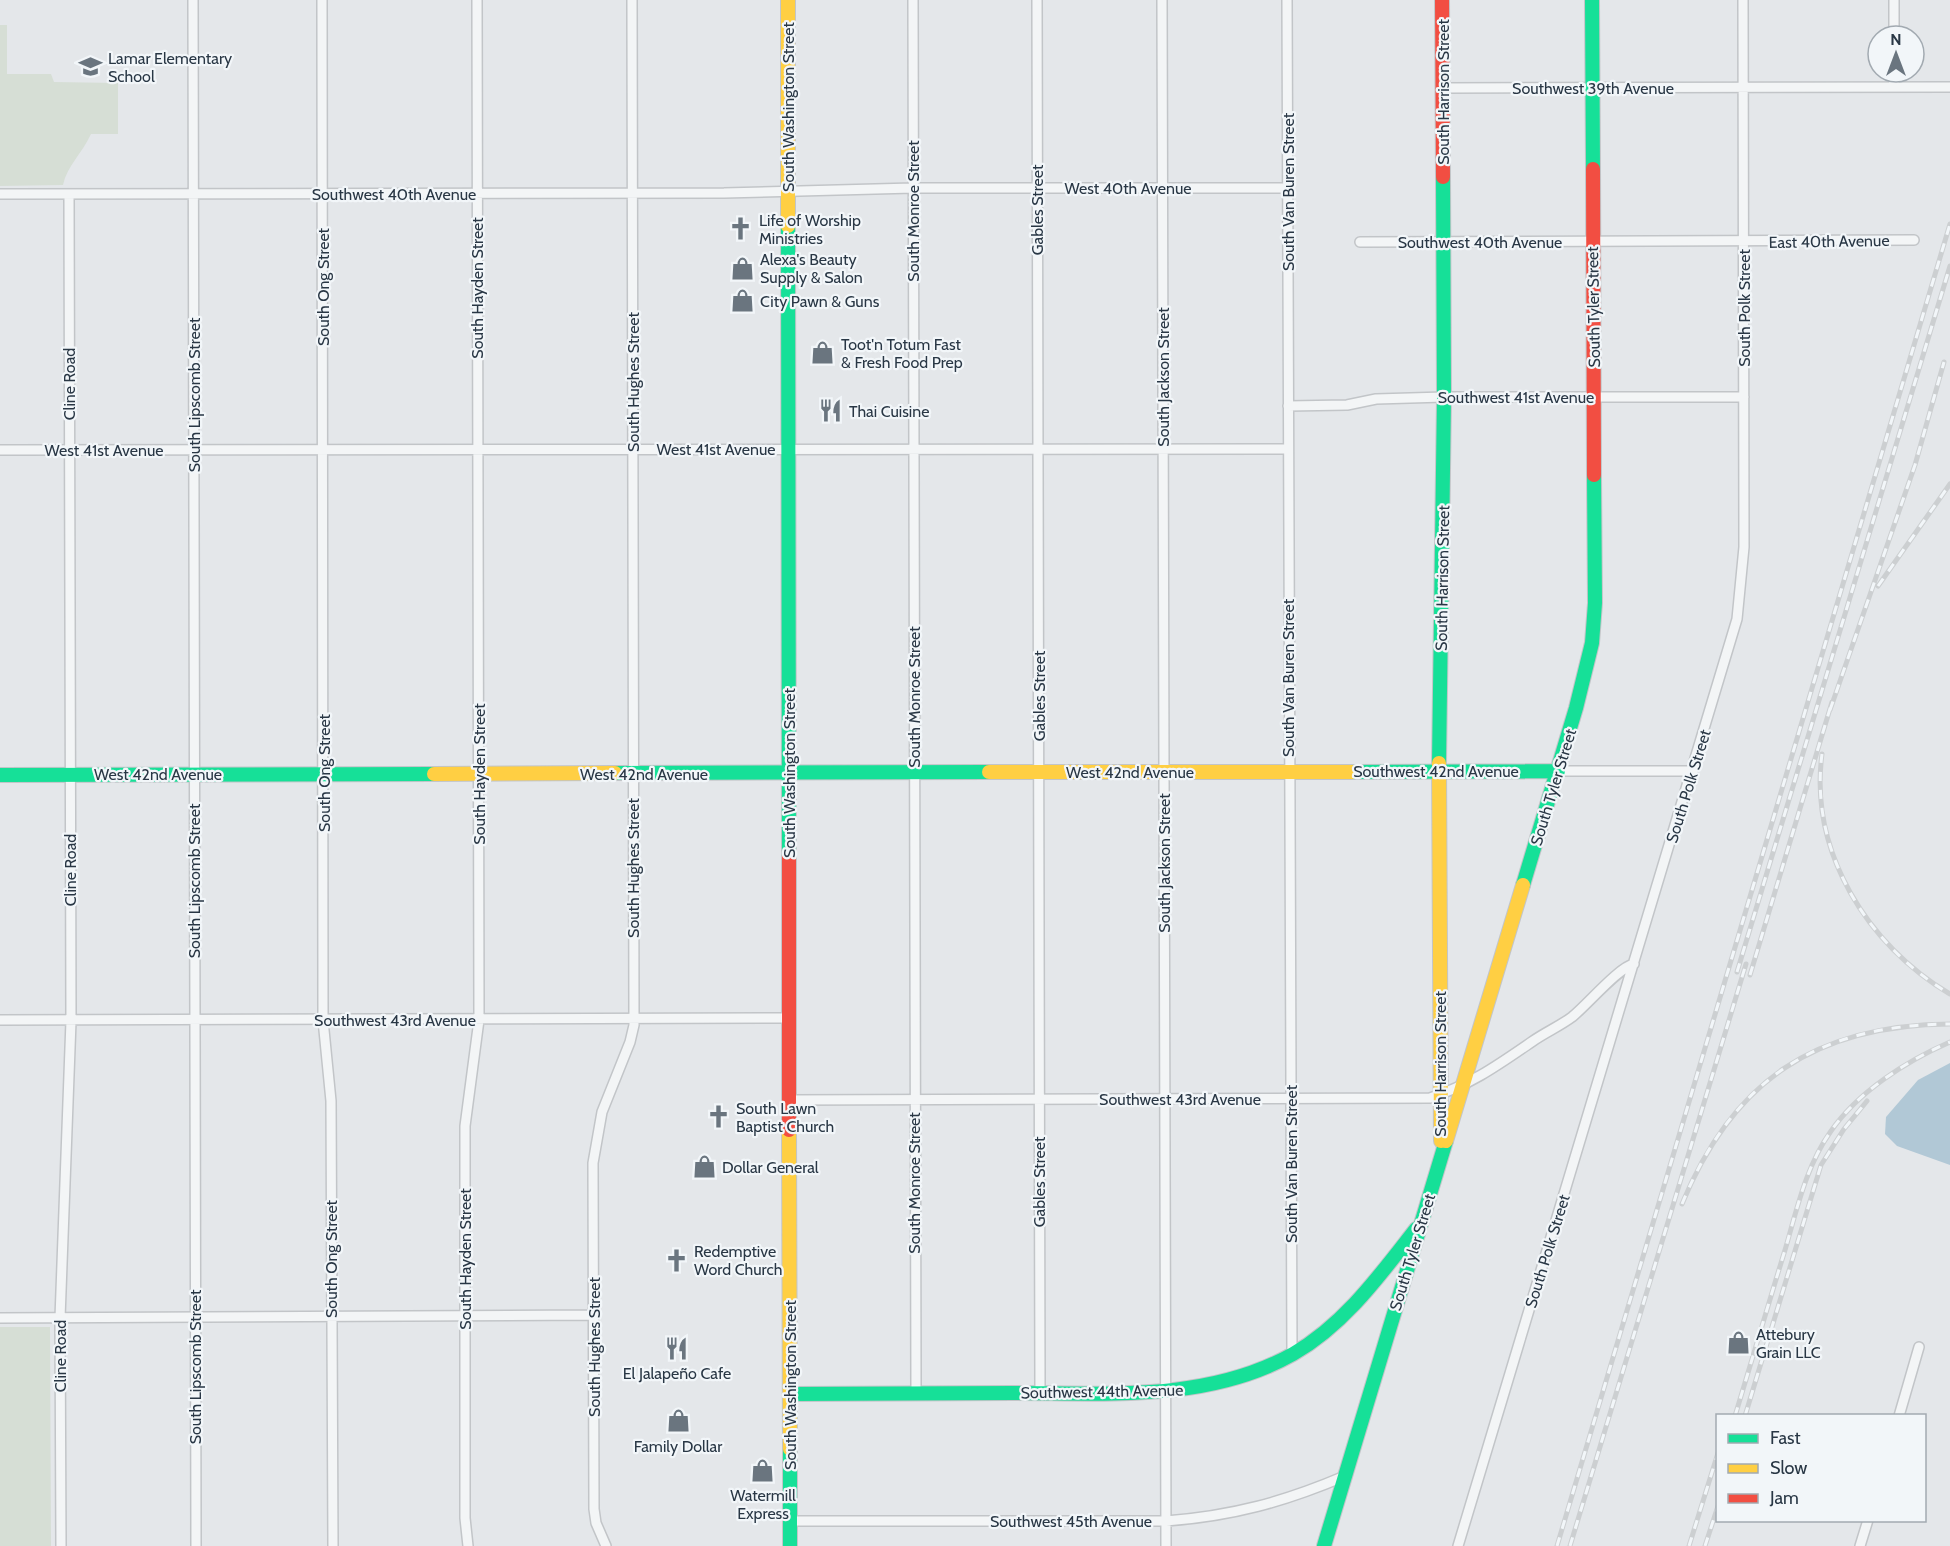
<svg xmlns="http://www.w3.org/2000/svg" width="1950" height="1546" font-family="Cabin,sans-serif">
  <rect width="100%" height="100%" fill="#e4e7ea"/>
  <path fill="#d6ded5" d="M0 25H7V74H51L54 82 118 83V134H91C83 152 67 166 63 185L0 186Z
    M0 1327H50L51 1546H0Z"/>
  <path fill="#b1c8d6" d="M1950 1063V1165L1897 1146 1885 1134 1886 1117 1918 1080Z"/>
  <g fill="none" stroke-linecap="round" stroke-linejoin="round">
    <defs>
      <path id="street" d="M193 0 196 1546
        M322 0 323 1020 331 1101 333 1546
        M913 0 916 1393
        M1037 0 1040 1393
        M1162 0 1166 1546
        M1287 0 1292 1356
        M1894 0V36
        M1894 72V87
        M1443 88 1950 87
        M0 194 724 193 913 188H1289
        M1360 242 1914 240
        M1288 406 1347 405 1376 399 1444 397H1744
        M0 450 1287 449
        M1558 771H1693
        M0 1020 789 1018
        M790 1100 1430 1098C1472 1084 1498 1065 1533 1041 1546 1032 1560 1026 1572 1017 1588 1004 1619 967 1634 964
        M0 1318 594 1315
        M1899 1416 1919 1347
        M790 1521H1166C1232 1516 1284 1502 1345 1476
        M61 1546 60 1318 71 1021 69 194
        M468 1546 465 1518V1126L479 1020 477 0
        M606 1546 596 1523 594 1509 593 1163 602 1112 630 1042 634 1025 632 0
        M1458 1546 1737 619 1744 547 1743 0
        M1860 1546 1868 1520"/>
      <path id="fast" d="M1592 0 1593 169
        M788 226 789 854
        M1439 763 1444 397 1443 177
        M1352 772 1558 771
        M615 773 989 772
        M0 775 434 774
        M1523 885 1576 708 1592 643 1595 603 1594 475
        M791 1394C865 1393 939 1393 1013 1393 1107 1393 1208 1402 1293 1354 1344 1325 1380 1275 1416 1229
        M790 1449V1546
        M1324 1546 1446 1141"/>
      <path id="slow" d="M788 0V226
        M1439 763 1441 1141
        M989 772H1352
        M434 774 615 773
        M789 1130 790 1449
        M1446 1141 1523 885"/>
      <path id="jam" d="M1442 0 1443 177
        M1593 169 1594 475
        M789 854V1130"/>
    </defs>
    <use href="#street" stroke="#c2c5c8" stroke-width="12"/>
    <use href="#fast" stroke="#c2c5c8" stroke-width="16"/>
    <use href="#slow" stroke="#c2c5c8" stroke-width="16"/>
    <use href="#jam" stroke="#c2c5c8" stroke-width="16"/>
    <use href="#street" stroke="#f3f5f6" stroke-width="9"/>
    <use href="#fast" stroke="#16e098" stroke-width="14"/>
    <use href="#slow" stroke="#ffcf43" stroke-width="14"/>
    <use href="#jam" stroke="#f24e42" stroke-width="14"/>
    <defs>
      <path id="rail" d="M1878 586 1950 484
        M1830 710 1915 465 1944 362
        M1822 754C1809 852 1868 946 1950 994
        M1737 972 1950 266
        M1750 975 1832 702
        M1682 1204C1733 1080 1816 1025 1950 1024
        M1735 1416C1752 1360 1768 1305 1785 1250 1797 1209 1806 1166 1831 1131 1858 1092 1906 1061 1950 1042
        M1745 1416 1821 1165 1844 1129 1867 1101
        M1557 1546 1950 224
        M1570 1546 1746 964
        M1689 1546 1718 1453
        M1705 1546 1718 1506"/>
    </defs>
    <use href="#rail" stroke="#cccfd1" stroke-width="5"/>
    <use href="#rail" stroke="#f2f6f9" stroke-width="3" stroke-dasharray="9" stroke-linecap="butt"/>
  </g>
  <defs>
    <symbol id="school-bare" viewBox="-9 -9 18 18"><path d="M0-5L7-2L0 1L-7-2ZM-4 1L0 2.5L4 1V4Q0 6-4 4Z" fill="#6a757f" stroke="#f2f6f9" stroke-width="2.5" paint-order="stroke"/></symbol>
    <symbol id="church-bare" viewBox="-9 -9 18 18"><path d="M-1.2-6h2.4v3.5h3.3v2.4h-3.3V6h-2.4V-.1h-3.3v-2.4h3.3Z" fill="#6a757f" stroke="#f2f6f9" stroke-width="2.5" paint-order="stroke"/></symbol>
    <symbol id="shop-bare" viewBox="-9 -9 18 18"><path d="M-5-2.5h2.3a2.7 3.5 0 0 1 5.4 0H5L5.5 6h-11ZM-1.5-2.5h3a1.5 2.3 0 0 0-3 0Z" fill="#6a757f" stroke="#f2f6f9" stroke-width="2.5" paint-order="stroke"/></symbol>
    <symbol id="restaurant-bare" viewBox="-9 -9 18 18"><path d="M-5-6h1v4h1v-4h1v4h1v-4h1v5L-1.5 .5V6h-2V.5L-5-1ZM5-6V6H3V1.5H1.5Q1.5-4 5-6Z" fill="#6a757f" stroke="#f2f6f9" stroke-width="2.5" paint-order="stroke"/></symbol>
  </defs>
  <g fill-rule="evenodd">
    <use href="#school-bare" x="74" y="50" width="33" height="33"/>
    <use href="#church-bare" x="724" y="212" width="33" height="33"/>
    <use href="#shop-bare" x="726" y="252" width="33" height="33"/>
    <use href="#shop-bare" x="726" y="284" width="33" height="33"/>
    <use href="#shop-bare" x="806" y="336" width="33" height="33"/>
    <use href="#restaurant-bare" x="814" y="394" width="33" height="33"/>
    <use href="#church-bare" x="702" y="1100" width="33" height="33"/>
    <use href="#shop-bare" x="688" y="1150" width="33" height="33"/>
    <use href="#church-bare" x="660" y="1244" width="33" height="33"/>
    <use href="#shop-bare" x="1722" y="1326" width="33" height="33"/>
    <use href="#restaurant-bare" x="660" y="1332" width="33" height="33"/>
    <use href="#shop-bare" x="662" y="1404" width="33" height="33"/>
    <use href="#shop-bare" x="746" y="1454" width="33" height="33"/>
  </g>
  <g text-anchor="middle" stroke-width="4.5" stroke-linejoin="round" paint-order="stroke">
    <g font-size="16" fill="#293745" stroke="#f2f6f9" text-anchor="start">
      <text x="108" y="64">Lamar Elementary<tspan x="108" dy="18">School</tspan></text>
      <text x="759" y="226">Life of Worship<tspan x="759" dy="18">Ministries</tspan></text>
      <text x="760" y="265">Alexa's Beauty<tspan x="760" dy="18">Supply &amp; Salon</tspan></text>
      <text x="760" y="307">City Pawn &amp; Guns</text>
      <text x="841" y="350">Toot'n Totum Fast<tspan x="841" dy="18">&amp; Fresh Food Prep</tspan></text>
      <text x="849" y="417">Thai Cuisine</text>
      <text x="736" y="1114">South Lawn<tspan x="736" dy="18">Baptist Church</tspan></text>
      <text x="722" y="1173">Dollar General</text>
      <text x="694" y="1257">Redemptive<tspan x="694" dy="18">Word Church</tspan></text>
      <text x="1756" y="1340">Attebury<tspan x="1756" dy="18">Grain LLC</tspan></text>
      <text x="677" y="1379" text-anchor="middle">El Jalapeño Cafe</text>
      <text x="678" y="1452" text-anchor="middle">Family Dollar</text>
      <text x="763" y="1501" text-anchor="middle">Watermill<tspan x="763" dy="18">Express</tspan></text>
    </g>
    <g font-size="16" fill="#293745" stroke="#f2f6f9">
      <text x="1593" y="94">Southwest 39th Avenue</text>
      <text transform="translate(1443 92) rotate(-90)" y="6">South Harrison Street</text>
      <text transform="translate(788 107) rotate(-90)" y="6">South Washington Street</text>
      <text x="1128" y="194">West 40th Avenue</text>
      <text transform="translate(1288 192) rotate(-90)" y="6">South Van Buren Street</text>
      <text x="394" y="200">Southwest 40th Avenue</text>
      <text transform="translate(1037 210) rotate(-90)" y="6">Gables Street</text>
      <text transform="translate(913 211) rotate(-90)" y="6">South Monroe Street</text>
      <text transform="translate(1829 241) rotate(-1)" y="6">East 40th Avenue</text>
      <text x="1480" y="248">Southwest 40th Avenue</text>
      <text transform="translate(323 287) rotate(-90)" y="6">South Ong Street</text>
      <text transform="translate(477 288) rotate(-90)" y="6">South Hayden Street</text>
      <text transform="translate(1593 307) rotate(-91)" y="6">South Tyler Street</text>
      <text transform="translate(1744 308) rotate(-90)" y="6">South Polk Street</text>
      <text transform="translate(1163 377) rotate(-90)" y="6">South Jackson Street</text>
      <text transform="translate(633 382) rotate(-90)" y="6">South Hughes Street</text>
      <text transform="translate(69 384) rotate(-90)" y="6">Cline Road</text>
      <text transform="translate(194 395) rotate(-90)" y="6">South Lipscomb Street</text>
      <text x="1516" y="403">Southwest 41st Avenue</text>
      <text x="716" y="455">West 41st Avenue</text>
      <text x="104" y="456">West 41st Avenue</text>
      <text transform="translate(1442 578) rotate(-89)" y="6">South Harrison Street</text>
      <text transform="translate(1288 678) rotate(-90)" y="6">South Van Buren Street</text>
      <text transform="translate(1039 696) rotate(-90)" y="6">Gables Street</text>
      <text transform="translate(914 697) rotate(-90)" y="6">South Monroe Street</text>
      <text x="1436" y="777">Southwest 42nd Avenue</text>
      <text x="1130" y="778">West 42nd Avenue</text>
      <text transform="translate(324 773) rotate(-90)" y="6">South Ong Street</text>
      <text transform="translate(789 773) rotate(-90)" y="6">South Washington Street</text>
      <text x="158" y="780">West 42nd Avenue</text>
      <text transform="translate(479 774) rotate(-90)" y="6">South Hayden Street</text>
      <text x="644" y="780">West 42nd Avenue</text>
      <text transform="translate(1688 786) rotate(-73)" y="6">South Polk Street</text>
      <text transform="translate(1553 787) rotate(-73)" y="6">South Tyler Street</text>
      <text transform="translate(1164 863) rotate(-90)" y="6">South Jackson Street</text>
      <text transform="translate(633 868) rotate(-90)" y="6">South Hughes Street</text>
      <text transform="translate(70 870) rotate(-90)" y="6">Cline Road</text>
      <text transform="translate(194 881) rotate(-90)" y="6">South Lipscomb Street</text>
      <text x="395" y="1026">Southwest 43rd Avenue</text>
      <text transform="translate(1440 1064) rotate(-90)" y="6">South Harrison Street</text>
      <text x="1180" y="1105">Southwest 43rd Avenue</text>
      <text transform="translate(1291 1164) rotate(-90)" y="6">South Van Buren Street</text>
      <text transform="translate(1039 1182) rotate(-90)" y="6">Gables Street</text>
      <text transform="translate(914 1183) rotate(-90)" y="6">South Monroe Street</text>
      <text transform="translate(1547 1251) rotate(-73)" y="6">South Polk Street</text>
      <text transform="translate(1412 1252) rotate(-73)" y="6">South Tyler Street</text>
      <text transform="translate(331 1259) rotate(-90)" y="6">South Ong Street</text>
      <text transform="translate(465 1259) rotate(-90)" y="6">South Hayden Street</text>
      <text transform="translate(594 1347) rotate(-90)" y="6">South Hughes Street</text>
      <text transform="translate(60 1356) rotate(-90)" y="6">Cline Road</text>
      <text transform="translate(195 1367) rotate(-90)" y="6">South Lipscomb Street</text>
      <text transform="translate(790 1385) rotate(-90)" y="6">South Washington Street</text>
      <text transform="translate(1102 1391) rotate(-1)" y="6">Southwest 44th Avenue</text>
      <text x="1071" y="1527">Southwest 45th Avenue</text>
    </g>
  </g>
  <rect x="1716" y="1414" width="210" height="108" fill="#f2f6f9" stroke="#a2aab1" stroke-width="1.5"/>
  <rect x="1728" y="1434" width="30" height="9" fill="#16e098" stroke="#a2aab1" stroke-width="1.5"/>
  <text x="1770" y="1444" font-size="18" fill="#293745">Fast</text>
  <rect x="1728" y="1464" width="30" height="9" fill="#ffcf43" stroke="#a2aab1" stroke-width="1.5"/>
  <text x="1770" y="1474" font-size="18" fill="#293745">Slow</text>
  <rect x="1728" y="1494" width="30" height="9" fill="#f24e42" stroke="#a2aab1" stroke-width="1.5"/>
  <text x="1770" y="1504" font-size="18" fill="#293745">Jam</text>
  <g transform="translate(1896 54)"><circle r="28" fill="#f2f6f9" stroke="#a2aab1" stroke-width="1.5"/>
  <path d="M0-4.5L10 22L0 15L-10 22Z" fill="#6a757f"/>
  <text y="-9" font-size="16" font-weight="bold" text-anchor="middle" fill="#293745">N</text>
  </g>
</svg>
